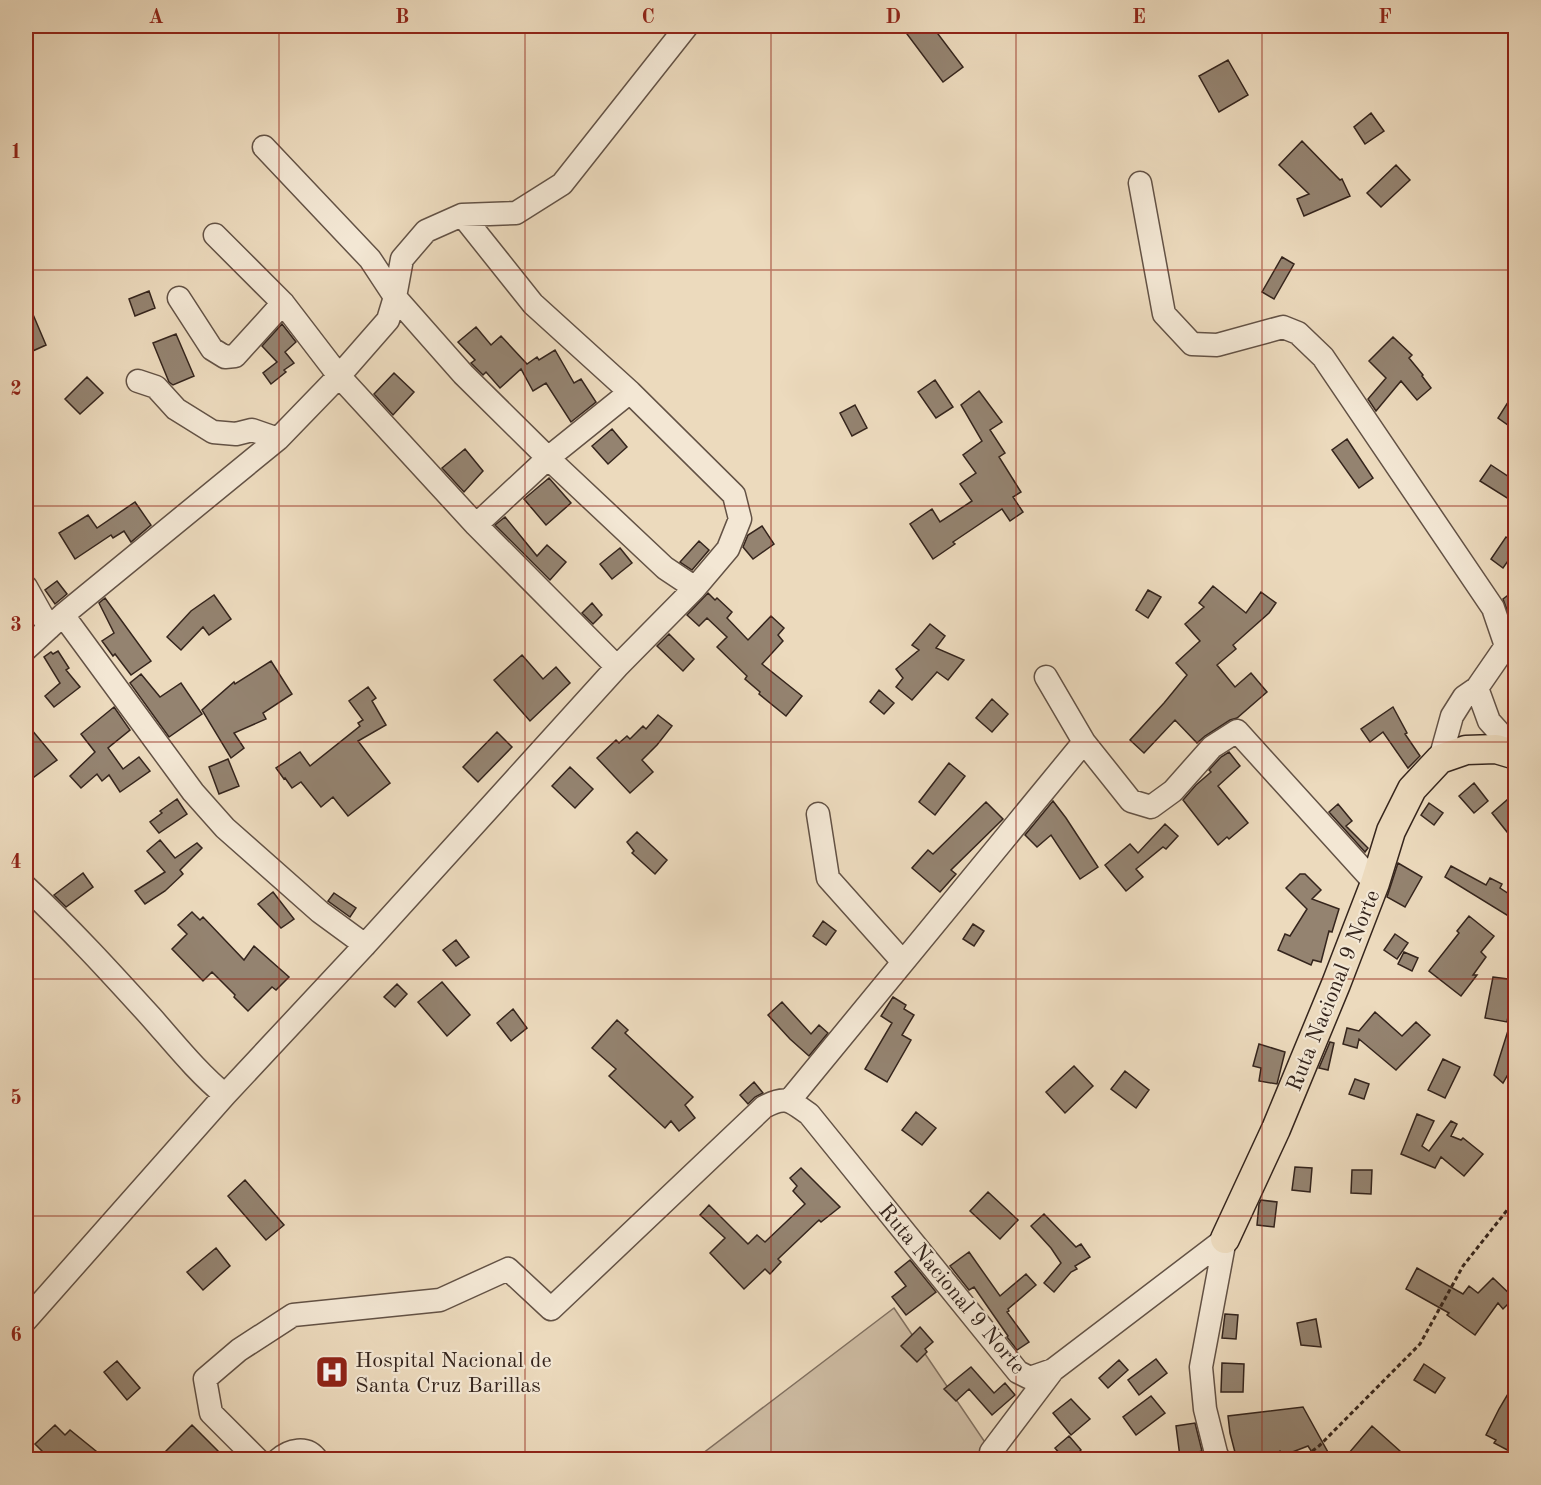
<svg xmlns="http://www.w3.org/2000/svg" width="1541" height="1485" font-family="'Old Standard TT',serif">
  <rect width="100%" height="100%" fill="#ecdabd"/>
  <filter id="stains"><feTurbulence type="fractalNoise" baseFrequency=".00333" numOctaves="4"/><feColorMatrix values="0 0 0 0 .2 0 0 0 0 .09 0 0 0 0 .02 0 0 0 .5 -.17"/></filter>
  <radialGradient id="worn" r=".72"><stop offset=".6" stop-color="#630" stop-opacity="0"/><stop offset="1" stop-color="#630" stop-opacity=".3"/></radialGradient>
  <path fill="#cdbba2" stroke="#817060" stroke-width="1.5" d="M894 1308 997 1460H694Z"/>
  <path fill="#948370" stroke="#35251d" stroke-width="1.5" d="M901 26H932L963 67 943 82Z
    M1228 60 1248 95 1219 112 1199 76Z
    M1371 113 1384 131 1365 144 1354 127Z
    M1302 141 1340 180 1342 179 1350 196 1304 216 1297 199 1309 194 1279 165Z
    M1396 165 1410 180 1381 207 1367 193Z
    M1282 257 1294 264 1274 299 1262 292Z
    M149 291 155 308 135 316 129 299Z
    M26 298 46 345 26 354Z
    M282 324 296 342 285 352 294 363 284 370 286 372 271 384 263 373 277 362 262 346Z
    M476 327 491 345 501 336 527 364 537 357 539 360 555 350 574 383 581 379 596 402 571 422 546 383 533 391 521 369 500 388 486 372 483 375 471 363 475 360 458 342Z
    M176 334 194 376 173 385 169 382 153 343Z
    M1393 337 1412 355 1409 358 1423 375 1422 376 1431 388 1417 400 1401 381 1376 411 1368 399 1386 378 1369 361Z
    M394 373 414 392 393 415 374 394Z
    M87 377 103 393 80 414 65 399Z
    M935 380 953 407 936 418 918 392Z
    M979 391 1002 422 990 430 1005 453 999 457 1021 492 1013 497 1023 512 1010 521 1002 509 953 542 955 544 933 559 910 524 932 509 940 522 972 501 960 484 976 473 963 455 982 441 961 405Z
    M1515 391V430L1498 418Z
    M855 405 867 428 852 436 840 413Z
    M612 429 627 447 608 464 592 446Z
    M1347 439 1373 478 1359 488 1332 450Z
    M465 449 483 471 464 492 442 468Z
    M1491 465 1515 481V503L1480 481Z
    M549 478 571 503 546 525 524 499Z
    M135 502 151 525 131 542 124 531 113 538 111 535 75 559 59 533 88 515 97 528Z
    M505 517 537 556 547 545 566 562 550 580 495 525Z
    M762 526 774 544 753 559 743 547 748 535Z
    M1506 537 1515 543V551L1503 568 1491 559Z
    M699 541 709 550 692 570 680 562Z
    M620 548 632 563 612 579 600 564Z
    M57 581 67 594 55 604 45 590Z
    M1213 586 1246 613 1261 592 1276 603 1269 613 1233 645 1236 649 1217 665 1235 687 1251 673 1267 692 1237 718 1230 720 1205 736 1197 743 1175 720 1144 753 1130 740 1164 703 1187 675 1176 663 1200 641 1185 624 1204 607 1199 603Z
    M1148 590 1161 597 1148 618 1136 610Z
    M1515 590V632L1503 599Z
    M708 593 715 600 717 598 732 612 727 618 748 640 771 616 784 628 778 635 783 641 762 664 802 696 786 716 759 694 760 692 745 679 747 676 717 647 727 637 707 618 699 626 687 615Z
    M214 595 231 619 209 635 203 627 181 650 167 637 191 611Z
    M105 598 151 661 131 675 115 654 113 656 102 641 114 633 99 603Z
    M592 603 602 615 593 624 582 613Z
    M930 624 945 636 936 648 964 660 948 680 937 672 912 700 896 687 903 678 896 669 919 650 912 645Z
    M669 634 694 659 683 671 657 646Z
    M58 651 69 668 66 670 80 687 54 707 45 696 60 683 44 657 51 652 53 654Z
    M522 655 543 679 556 667 570 683 530 721 494 680Z
    M271 661 292 694 263 713 266 719 234 733 244 748 231 758 202 710 234 682 235 684Z
    M141 674 160 697 181 683 202 714 169 737 130 683Z
    M368 687 376 698 372 701 386 725 358 741 390 783 348 816 333 797 321 807 301 782 292 788 285 778 284 779 276 768 300 752 310 766 360 726 358 723 363 720 349 701Z
    M879 690 894 703 884 714 870 702Z
    M992 699 1008 714 992 732 976 718Z
    M114 707 130 730 108 748 123 769 139 757 150 771 120 792 109 775 102 781 97 774 81 788 70 776 95 752 81 734Z
    M1393 707 1407 733 1405 734 1420 756 1408 768 1383 732 1370 742 1361 729Z
    M658 715 672 726 657 745 642 760 653 772 630 793 597 758 616 740 619 743 627 736 630 739 643 726 646 729Z
    M26 723 57 760 26 783Z
    M497 732 512 747 478 782 463 767Z
    M1229 752 1240 766 1218 786 1248 823 1229 839 1227 837 1218 845 1183 800 1196 785 1211 772 1209 770 1221 757Z
    M228 759 239 786 219 794 209 767Z
    M949 763 965 776 935 815 919 802Z
    M570 767 593 789 575 808 552 786Z
    M1474 783 1488 801 1474 813 1459 796Z
    M1515 793V842L1492 813Z
    M177 799 187 814 159 833 150 822 162 813 160 811Z
    M1053 801 1066 818 1098 867 1080 879 1051 835 1037 847 1025 835Z
    M986 802 1003 819 951 870 956 874 940 892 912 868 928 850 933 854Z
    M1429 803 1443 813 1434 825 1421 815Z
    M1338 804 1352 821 1346 826 1368 848 1365 852 1329 812Z
    M1165 824 1178 836 1166 849 1163 847 1136 869 1143 877 1126 891 1105 865 1130 844 1138 853Z
    M637 832 667 860 655 874 632 853 634 851 627 842Z
    M160 840 175 858 197 843 202 848 180 870 183 874 165 891 145 904 135 891 165 872 147 851Z
    M1398 863 1422 877 1405 907 1387 897Z
    M1451 866 1486 885 1490 878 1502 884 1500 888 1515 898V909L1510 917 1445 877Z
    M83 873 93 887 66 907 54 895Z
    M1300 874H1305L1321 890 1312 899 1339 909 1332 932 1329 931 1321 962 1313 960 1311 965 1278 950 1285 934 1290 936 1307 909 1286 888Z
    M273 892 294 919 281 928 258 904Z
    M334 893 356 908 350 917 328 901Z
    M192 912 200 920 203 917 244 960 254 946 289 977 276 990 272 987 248 1011 234 997 235 995 212 972 203 981 172 949 187 934 178 925Z
    M1469 916 1494 936 1481 952 1486 957 1473 975H1477L1461 996 1429 971 1459 933 1457 931Z
    M823 921 836 931 826 945 813 936Z
    M973 924 984 931 974 946 963 939Z
    M1395 934 1408 943 1397 959 1384 950Z
    M456 940 469 957 456 966 443 950Z
    M1404 952 1418 958 1412 971 1398 964Z
    M1493 977 1515 980 1507 1022 1485 1018Z
    M442 982 470 1015 447 1036 418 1002Z
    M397 984 407 994 395 1007 384 997Z
    M893 997 906 1005 904 1009 914 1015 902 1035 911 1040 887 1082 865 1069 892 1023 881 1016Z
    M782 1002 811 1034 819 1025 828 1033 809 1056 790 1039 768 1015Z
    M513 1009 527 1028 511 1041 497 1023Z
    M1375 1012 1402 1036 1416 1022 1430 1035 1396 1070 1359 1039 1357 1048 1343 1044 1347 1028 1359 1031Z
    M1512 1018H1515V1062L1503 1083 1494 1075Z
    M617 1020 628 1030 625 1033 693 1097 685 1105 695 1118 679 1131 671 1121 665 1128 609 1076 616 1069 592 1048Z
    M1330 1042 1334 1043 1328 1070 1319 1068Z
    M1259 1044 1285 1052 1277 1084 1259 1081 1261 1068 1253 1066Z
    M1443 1059 1460 1067 1445 1098 1428 1090Z
    M1074 1066 1093 1086 1065 1113 1046 1092Z
    M1125 1071 1149 1090 1136 1108 1111 1089Z
    M1355 1079 1369 1084 1364 1099 1349 1094Z
    M754 1082 763 1093 755 1097 748 1104 740 1095Z
    M916 1112 936 1128 922 1145 902 1130Z
    M1417 1114 1434 1121 1422 1146 1429 1151 1451 1121 1457 1124 1451 1136 1461 1140 1463 1138 1483 1154 1464 1176 1441 1157 1435 1168 1401 1154Z
    M1295 1167 1312 1168 1310 1192 1292 1190Z
    M801 1168 840 1207 821 1222 819 1220 778 1259 781 1262 770 1274 765 1269 744 1289 710 1253 725 1238 700 1215 709 1205 748 1244 757 1235 765 1242 805 1204 793 1191 797 1186 790 1178Z
    M1352 1170H1372L1371 1194 1351 1193Z
    M245 1180 284 1225 266 1240 228 1196Z
    M988 1192 1018 1220 1000 1239 970 1211Z
    M1261 1200 1277 1202 1274 1227 1257 1225 1259 1204Z
    M1044 1214 1076 1247 1081 1244 1090 1257 1075 1266 1077 1269 1071 1272 1054 1292 1044 1283 1061 1263 1051 1248 1031 1226Z
    M216 1248 230 1266 203 1290 187 1272Z
    M969 1252 1000 1296 1026 1274 1036 1285 1008 1309 1009 1311 1007 1312 1029 1342 1017 1350 1007 1337 1008 1336 974 1287 969 1290 950 1266Z
    M910 1260 936 1292 906 1315 892 1297 906 1286 895 1272Z
    M1417 1268 1463 1294 1469 1286 1478 1293 1493 1278 1514 1298 1503 1309 1498 1303 1475 1335 1447 1315 1449 1313 1406 1289Z
    M1225 1314 1238 1315 1236 1339 1222 1338Z
    M1316 1319 1321 1347 1301 1345 1297 1323Z
    M920 1327 933 1342 925 1349 927 1352 917 1362 901 1346Z
    M1156 1359 1167 1373 1139 1395 1128 1380Z
    M1119 1360 1128 1370 1108 1388 1099 1378Z
    M117 1361 140 1388 127 1400 104 1372Z
    M1222 1363 1244 1364 1243 1392H1221Z
    M1424 1364 1445 1378 1435 1393 1414 1380Z
    M971 1367 994 1393 1005 1383 1015 1395 992 1415 969 1389 956 1401 944 1389Z
    M1515 1382V1454L1494 1443 1496 1440 1486 1435 1499 1409Z
    M1151 1396 1165 1413 1136 1435 1123 1417Z
    M1071 1399 1090 1419 1071 1435 1053 1413Z
    M1303 1407 1329 1454 1320 1460H1317L1308 1446 1282 1456 1280 1451 1265 1460H1237L1230 1433 1228 1416Z
    M1195 1423 1202 1451 1180 1457 1176 1426Z
    M55 1425 65 1435 70 1430 107 1460H77L71 1455 67 1460H51L35 1444Z
    M192 1425 227 1460H175L166 1451Z
    M1372 1426 1410 1460H1343Z
    M1069 1436 1081 1450 1071 1460H1065L1055 1448Z"/>
  <g fill="none" stroke-linecap="round" stroke-linejoin="round">
    <defs>
      <path id="minor" d="M264 147 370 259 395 297 463 374 548 458 665 568 695 588
        M1140 183 1164 314 1192 344 1217 345 1283 327 1298 333 1323 357 1493 608 1506 646 1477 688 1464 697 1452 716 1440 759
        M215 235 283 303 339 376 476 525 617 667
        M179 298 212 349 225 357 235 356 283 303
        M138 381 156 387 176 409 213 432 236 434 252 430 278 439
        M476 525 548 458 630 392
        M26 587 49 628
        M63 615 193 792 225 828 320 912 365 945
        M26 649 63 615 278 439 339 376 388 320 395 297 402 259 426 231 462 215 516 213 562 184 687 26
        M1046 677 1084 742 1131 801 1151 807 1173 791 1212 747 1237 731 1375 883
        M1477 688 1489 721 1516 751
        M818 814 828 878 903 962
        M26 887C70 928 111 973 151 1017 175 1044 197 1072 225 1095
        M789 1101 1084 742
        M26 1320 225 1095 365 945 617 667 695 588 728 549 740 519 734 495 630 392 533 304 462 215
        M991 1452 1053 1370
        M258 1460 211 1413 205 1379 239 1350 293 1315 440 1300 508 1269 551 1309 764 1107C787 1095 790 1101 809 1114L1018 1372 1030 1378 1053 1370 1225 1239
        M278 1460C289 1450 307 1445 317 1460
        M1219 1460 1216 1453 1205 1409 1201 1367 1225 1239"/>
      <path id="major" d="M1225 1239 1276 1129 1336 984 1375 883 1391 831 1412 789 1440 759 1466 750 1496 749 1516 755"/>
    </defs>
    <use href="#minor" stroke="#635245" stroke-width="25"/>
    <use href="#major" stroke="#35251d" stroke-width="31"/>
    <path stroke="#35251d" stroke-width="3" stroke-dasharray="4.5 3" stroke-linecap="butt" d="M1300 1460 1319 1446 1420 1344 1463 1266 1508 1209 1516 1196"/>
    <use href="#minor" stroke="#f3e7d4" stroke-width="22"/>
    <use href="#major" stroke="#ecdabd" stroke-width="28"/>
  </g>
  <path fill="none" stroke="#8f2418" stroke-width="1.5" stroke-opacity="0.55" d="M279 26V1460M525 26V1460M771 26V1460M1016 26V1460M1262 26V1460M26 270H1516M26 506H1516M26 742H1516M26 979H1516M26 1216H1516"/>
  <defs>
    <symbol id="hospital-square" viewBox="-11 -11 22 22"><rect x="-9" y="-9" width="18" height="18" rx="4" fill="#8f2418" stroke="#f3e7d4"/><path d="M-5-5h3v3.5h4V-5h3V5h-3V1.5h-4V5h-3Z" fill="#fff"/></symbol>
  </defs>
  <g fill-rule="evenodd">
    <use href="#hospital-square" x="313" y="1353" width="38" height="38"/>
  </g>
  <g text-anchor="middle" stroke-width="4.5" stroke-linejoin="round" paint-order="stroke">
    <g font-size="22" fill="#35251d" stroke="#f3e7d4">
      <text transform="translate(1332 990) rotate(-68)" y="8">Ruta Nacional 9 Norte</text>
      <text transform="translate(953 1288) rotate(50)" y="8">Ruta Nacional 9 Norte</text>
    </g>
    <g font-size="22" fill="#35251d" stroke="#f3e7d4" text-anchor="start">
      <text x="355" y="1367">Hospital Nacional de<tspan x="355" dy="25">Santa Cruz Barillas</tspan></text>
    </g>
  </g>
  <rect width="1541" height="1485" fill="none" stroke="#ecdabd" stroke-width="66"/>
  <rect x="33" y="33" width="1475" height="1419" fill="none" stroke="#8f2418" stroke-width="2"/>
  <g font-size="20" text-anchor="middle" font-weight="bold" fill="#8f2418">
    <text x="156" y="23">A</text>
    <text x="402" y="23">B</text>
    <text x="648" y="23">C</text>
    <text x="893" y="23">D</text>
    <text x="1139" y="23">E</text>
    <text x="1385" y="23">F</text>
    <text x="16" y="158">1</text>
    <text x="16" y="395">2</text>
    <text x="16" y="631">3</text>
    <text x="16" y="868">4</text>
    <text x="16" y="1104">5</text>
    <text x="16" y="1341">6</text>
  </g>
  <rect width="100%" height="100%" filter="url(#stains)"/>
  <rect width="100%" height="100%" fill="url(#worn)"/>
</svg>
